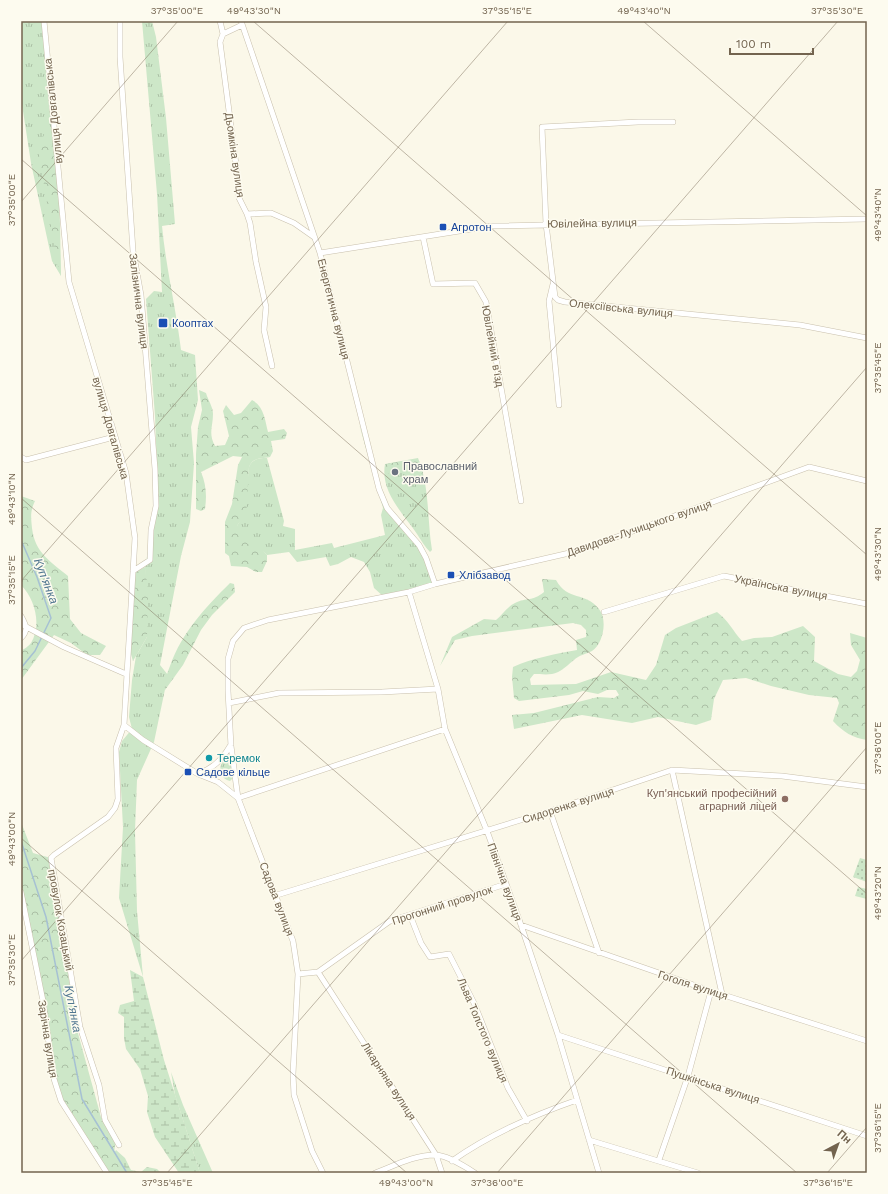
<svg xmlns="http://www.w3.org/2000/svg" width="888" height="1194" font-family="'Work Sans',sans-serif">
  <defs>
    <pattern id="grass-tufts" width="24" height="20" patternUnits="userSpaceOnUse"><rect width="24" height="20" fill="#cde7c8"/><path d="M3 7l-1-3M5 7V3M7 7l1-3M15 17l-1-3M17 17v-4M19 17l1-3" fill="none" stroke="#abbfa5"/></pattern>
    <pattern id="forest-crowns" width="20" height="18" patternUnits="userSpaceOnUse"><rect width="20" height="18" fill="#cde7c8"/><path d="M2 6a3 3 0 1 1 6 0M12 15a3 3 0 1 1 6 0" fill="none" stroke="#abbfa5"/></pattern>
    <pattern id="wetland-marsh" width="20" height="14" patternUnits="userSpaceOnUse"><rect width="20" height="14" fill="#cde7c8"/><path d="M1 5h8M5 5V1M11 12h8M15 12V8" fill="none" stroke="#abbfa5"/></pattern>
    <pattern id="park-dots" width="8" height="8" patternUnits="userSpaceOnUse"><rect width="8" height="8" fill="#cde7c8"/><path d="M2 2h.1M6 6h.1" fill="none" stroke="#abbfa5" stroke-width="1.8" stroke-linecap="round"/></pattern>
  </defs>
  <rect width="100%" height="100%" fill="#fbf8e9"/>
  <path fill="url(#grass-tufts)" d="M21 21H44L53 117 61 276 52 261 31 163 21 98Z
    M142 21H152L156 37 166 118 175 224 162 226C166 268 176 308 181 350L195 355 198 400 191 427 194 463 190 522 181 556 160 665 168 675 154 742 137 780 135 831 137 911 143 977 119 898 123 827 119 752 122 741 132 729 129 717 132 680 136 656 147 637 145 567 158 498 155 416 146 299 154 291 162 292 157 194Z
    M359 424 387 508 418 544 435 584 384 597 374 588 370 572 364 562 351 557 338 564 330 566 326 557 297 562 289 552 267 555C261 549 258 550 250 547 243 545 239 537 235 531L238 524 244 516 249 467C252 459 258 458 267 458L284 521 283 526 295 529V550L332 543 334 548 385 535 381 515 383 508Z
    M418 458C430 487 427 520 432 550L430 552C425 547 421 540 417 534 403 513 380 492 385 464Z
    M230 756 233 778 230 781C216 778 218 760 230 756Z
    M171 1072 183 1105 213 1173H200L175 1095Z"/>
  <path fill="url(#forest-crowns)" d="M46 130C62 168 60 234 61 276L57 262 38 149Z
    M199 390 206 393C208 400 213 407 213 414 213 427 208 433 215 446L225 445 229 436 223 411 226 405 234 415 241 413 252 400C264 406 265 420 268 432L284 429 287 433 285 439 271 441 273 451 270 457C261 459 253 457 249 467L246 516 238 524 236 532 250 546 261 549 267 555V561L262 572H256L247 567 231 566 229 556 225 553V522L232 504 238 465 242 457 233 456 201 472C206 484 207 495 205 509L201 511 196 509V454L198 427 202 410Z
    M408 460 419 461 423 469 422 481H413L407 466 391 467 392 476 389 477 387 464Z
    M21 496 35 501C30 511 31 517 32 528 35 553 50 561 68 576L70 619 81 633 106 646 100 655H87L71 643 54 635 21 680V651C24 649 29 646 31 643 42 625 35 599 21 585Z
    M145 567 148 592 147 637 133 661 130 651 134 573Z
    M542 579 556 580C568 602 585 591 599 609 608 620 603 644 592 651 586 654 580 655 575 659 569 664 560 673 552 674 546 675 539 674 534 674L530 679 531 685 576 684 611 672 646 680 656 665 665 635 676 628 717 612C728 620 733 631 742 641L754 638 772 637 803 626 815 637 814 661 838 674 851 677 857 671 860 660 851 645 850 633 867 638V740C853 738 843 732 833 721L839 703 837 698 809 695 771 686 746 678 723 680 714 699 711 720 696 725 658 717 632 723 582 715 514 729 512 715 534 713 598 697 614 698 619 695 616 690H607L598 694 583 691 569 695 519 701 514 698 512 677 513 667C533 658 555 654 577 650L576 640 586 637V630L581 625 573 623 472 636 455 640 440 666 452 637 484 619 496 620C502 615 508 606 515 603 527 597 532 602 544 592Z
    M230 583 234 584 235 592 212 615 201 630 183 665 165 690C164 681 167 674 170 666 182 632 205 608 230 583Z
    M21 822 33 853 51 858 76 1026 101 1117 116 1139 114 1153 128 1173H107L57 1092 47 1028 21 893Z"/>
  <path fill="url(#wetland-marsh)" d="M130 970 143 977 164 1060 200 1173H179L155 1137 147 1112 148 1096 140 1069 126 1049 124 1038V1017L118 1013 120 1005 134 1001Z
    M116 1150 125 1158 131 1170 141 1172 147 1167 157 1169 161 1173H128L114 1153Z"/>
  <path fill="url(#park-dots)" d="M860 858 867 860V882L853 877Z
    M858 887 867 889V899L855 896Z"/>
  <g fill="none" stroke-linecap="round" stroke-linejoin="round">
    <path stroke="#a6c1d3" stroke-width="1.5" d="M21 540 37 577 51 618 35 651 21 668
      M21 841 46 917 82 1099 127 1173"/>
    <defs>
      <path id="street" d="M44 21 69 282 126 473 135 538 124 725 116 748 118 799 115 808 108 817 54 855 51 858 80 1027 99 1085 105 1120 119 1145
        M120 21V57L133 251 141 295 155 469 156 506 151 530 150 560 133 571
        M220 21 223 34
        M241 21 320 253 379 489 387 508 419 545 426 558 435 584
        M242 25 223 34 220 42 237 172 239 198 247 214 250 223 256 262 266 307 264 330 272 366
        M673 122H638L542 127 546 224 555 297 558 300 565 302 800 325 867 338
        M247 214 271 213 294 223 314 237
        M423 237 433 284 475 283 486 302 521 501
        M320 253 491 226 867 219
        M553 284 549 301 559 405
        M21 457 26 460 114 437
        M409 592 438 689 445 729 487 831 521 925 558 1035 599 1173
        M604 612 724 576 867 604
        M21 616C26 625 29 630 21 638
        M21 624 64 647 126 674
        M229 703 279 693 382 692 438 689
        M124 725 143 740 198 774C213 768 222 760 230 746
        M672 770 722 994
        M198 774 218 782 238 798 445 729
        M550 811 599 953
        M21 892 43 1001 54 1079 61 1101 107 1173
        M277 895 550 811 672 770 782 776 867 787
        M410 915 421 943 430 957 449 954 474 1003 508 1088 527 1121
        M521 925 711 991 867 1041
        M318 972 436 1155 442 1173
        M298 974 318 972 390 921 506 884
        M558 1035 867 1136
        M589 1140 698 1173
        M659 1160 688 1076 711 991
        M452 1161C490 1134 534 1115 577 1100
        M323 1173 312 1151 294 1095 293 1074 298 974 293 941 238 798 231 746 228 691V659L233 641 244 628 268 620 409 592 435 584 578 551 809 467 867 481
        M375 1173C394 1166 414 1155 435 1155 446 1155 466 1167 475 1173"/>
    </defs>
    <use href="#street" stroke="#c9c0ad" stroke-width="6"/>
    <use href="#street" stroke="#fff" stroke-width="5"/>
  </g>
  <path fill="none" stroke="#73644f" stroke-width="1" stroke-opacity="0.45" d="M253 21 867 555M643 21 867 216M21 159 867 894M21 202 178 21M21 498 797 1173M21 581 508 21M21 838 407 1173M21 961 838 21M167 1173 867 367M497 1173 867 747M827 1173 867 1127"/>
  <g fill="#1a4fb4" stroke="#fdfbef" stroke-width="1.5">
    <rect x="439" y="223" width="8" height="8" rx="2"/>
    <rect x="158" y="318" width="10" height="10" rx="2"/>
    <rect x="447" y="571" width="8" height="8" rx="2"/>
    <rect x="184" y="768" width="8" height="8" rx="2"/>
  </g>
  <circle fill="#6b7280" stroke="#fdfbef" stroke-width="1.5" cx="395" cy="472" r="4"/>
  <circle fill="#0f9aa8" stroke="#fdfbef" stroke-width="1.5" cx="209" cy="758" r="4"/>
  <circle fill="#8d6e63" stroke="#fdfbef" stroke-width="1.5" cx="785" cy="799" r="4"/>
  <g text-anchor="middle" stroke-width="3" stroke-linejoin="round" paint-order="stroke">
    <g font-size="11" fill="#73644f" stroke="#fdfbef">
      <text transform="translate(53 111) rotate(-96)" y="4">вулиця Довгалівська</text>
      <text transform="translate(235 155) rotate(82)" y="4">Дьомкіна вулиця</text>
      <text transform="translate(592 223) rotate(-1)" y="4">Ювілейна вулиця</text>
      <text transform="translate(139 301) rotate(83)" y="4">Залізнична вулиця</text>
      <text transform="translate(621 308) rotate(6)" y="4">Олексіївська вулиця</text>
      <text transform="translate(334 309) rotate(76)" y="4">Енергетична вулиця</text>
      <text transform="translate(493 346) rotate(80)" y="4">Ювілейний в'їзд</text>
      <text transform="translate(111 428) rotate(74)" y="4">вулиця Довгалівська</text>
      <text transform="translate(639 528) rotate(-19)" y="4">Давидова-Лучицького вулиця</text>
      <text transform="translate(781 587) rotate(11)" y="4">Українська вулиця</text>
      <text transform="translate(568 805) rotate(-18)" y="4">Сидоренка вулиця</text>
      <text transform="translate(505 882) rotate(70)" y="4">Північна вулиця</text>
      <text transform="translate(277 899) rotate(69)" y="4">Садова вулиця</text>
      <text transform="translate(442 905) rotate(-18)" y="4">Прогонний провулок</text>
      <text transform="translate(61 920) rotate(80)" y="4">провулок Козацький</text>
      <text transform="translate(693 985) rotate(18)" y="4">Гоголя вулиця</text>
      <text transform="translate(483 1030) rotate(67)" y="4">Льва Толстого вулиця</text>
      <text transform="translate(48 1039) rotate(81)" y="4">Зарічна вулиця</text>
      <text transform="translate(389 1081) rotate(57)" y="4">Лікарняна вулиця</text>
      <text transform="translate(713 1085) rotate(18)" y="4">Пушкінська вулиця</text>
    </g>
    <g font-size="11" fill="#164399" stroke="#fdfbef" text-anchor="start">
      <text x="451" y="231">Агротон</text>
      <text x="172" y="327">Кооптах</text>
      <text x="459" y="579">Хлібзавод</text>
      <text x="196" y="776">Садове кільце</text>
    </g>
    <g font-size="11" fill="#5b616d" stroke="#fdfbef" text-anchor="start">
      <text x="403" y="470">Православний<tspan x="403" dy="13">храм</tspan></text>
    </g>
    <g font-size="11" fill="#0d838f" stroke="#fdfbef" text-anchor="start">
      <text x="217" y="762">Теремок</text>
    </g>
    <g font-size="11" fill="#785e54" stroke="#fdfbef" text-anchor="end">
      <text x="777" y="797">Куп'янський професійний<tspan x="777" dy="13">аграрний ліцей</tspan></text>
    </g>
    <g font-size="12" font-style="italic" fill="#517791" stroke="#fdfbef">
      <text transform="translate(46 581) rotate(69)" y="4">Куп'янка</text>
      <text transform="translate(73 1009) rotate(79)" y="4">Куп'янка</text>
    </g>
  </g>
  <rect width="888" height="1194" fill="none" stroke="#fdfbef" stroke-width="44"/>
  <g transform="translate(838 1144) rotate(41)" stroke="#fdfbef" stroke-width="3" paint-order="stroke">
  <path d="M0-3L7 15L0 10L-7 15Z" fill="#73644f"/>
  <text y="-6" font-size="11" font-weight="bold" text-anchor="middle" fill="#73644f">Пн</text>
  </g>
  <path d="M730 48v6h83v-6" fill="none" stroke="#73644f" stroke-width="2"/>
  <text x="736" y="48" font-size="12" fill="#73644f" stroke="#fdfbef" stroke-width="3" paint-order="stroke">100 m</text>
  <rect x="22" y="22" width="844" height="1150" fill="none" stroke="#73644f" stroke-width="1.5"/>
  <g font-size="10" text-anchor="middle" fill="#73644f">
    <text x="177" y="14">37°35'00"E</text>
    <text x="254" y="14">49°43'30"N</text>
    <text x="507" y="14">37°35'15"E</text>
    <text x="644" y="14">49°43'40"N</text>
    <text x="837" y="14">37°35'30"E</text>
    <text transform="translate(11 200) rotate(-90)" y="4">37°35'00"E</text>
    <text transform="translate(877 215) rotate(-90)" y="4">49°43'40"N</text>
    <text transform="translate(877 368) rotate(-90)" y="4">37°35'45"E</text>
    <text transform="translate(11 499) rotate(-90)" y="4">49°43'10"N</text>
    <text transform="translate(877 554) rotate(-90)" y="4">49°43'30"N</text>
    <text transform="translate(11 580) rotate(-90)" y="4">37°35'15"E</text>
    <text transform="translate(877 748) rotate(-90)" y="4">37°36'00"E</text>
    <text transform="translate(11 839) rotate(-90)" y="4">49°43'00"N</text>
    <text transform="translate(877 893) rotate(-90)" y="4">49°43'20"N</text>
    <text transform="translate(11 960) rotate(-90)" y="4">37°35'30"E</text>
    <text transform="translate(877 1128) rotate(-90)" y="4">37°36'15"E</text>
    <text x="167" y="1186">37°35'45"E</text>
    <text x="406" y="1186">49°43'00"N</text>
    <text x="497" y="1186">37°36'00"E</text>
    <text x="828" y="1186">37°36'15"E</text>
  </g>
</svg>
